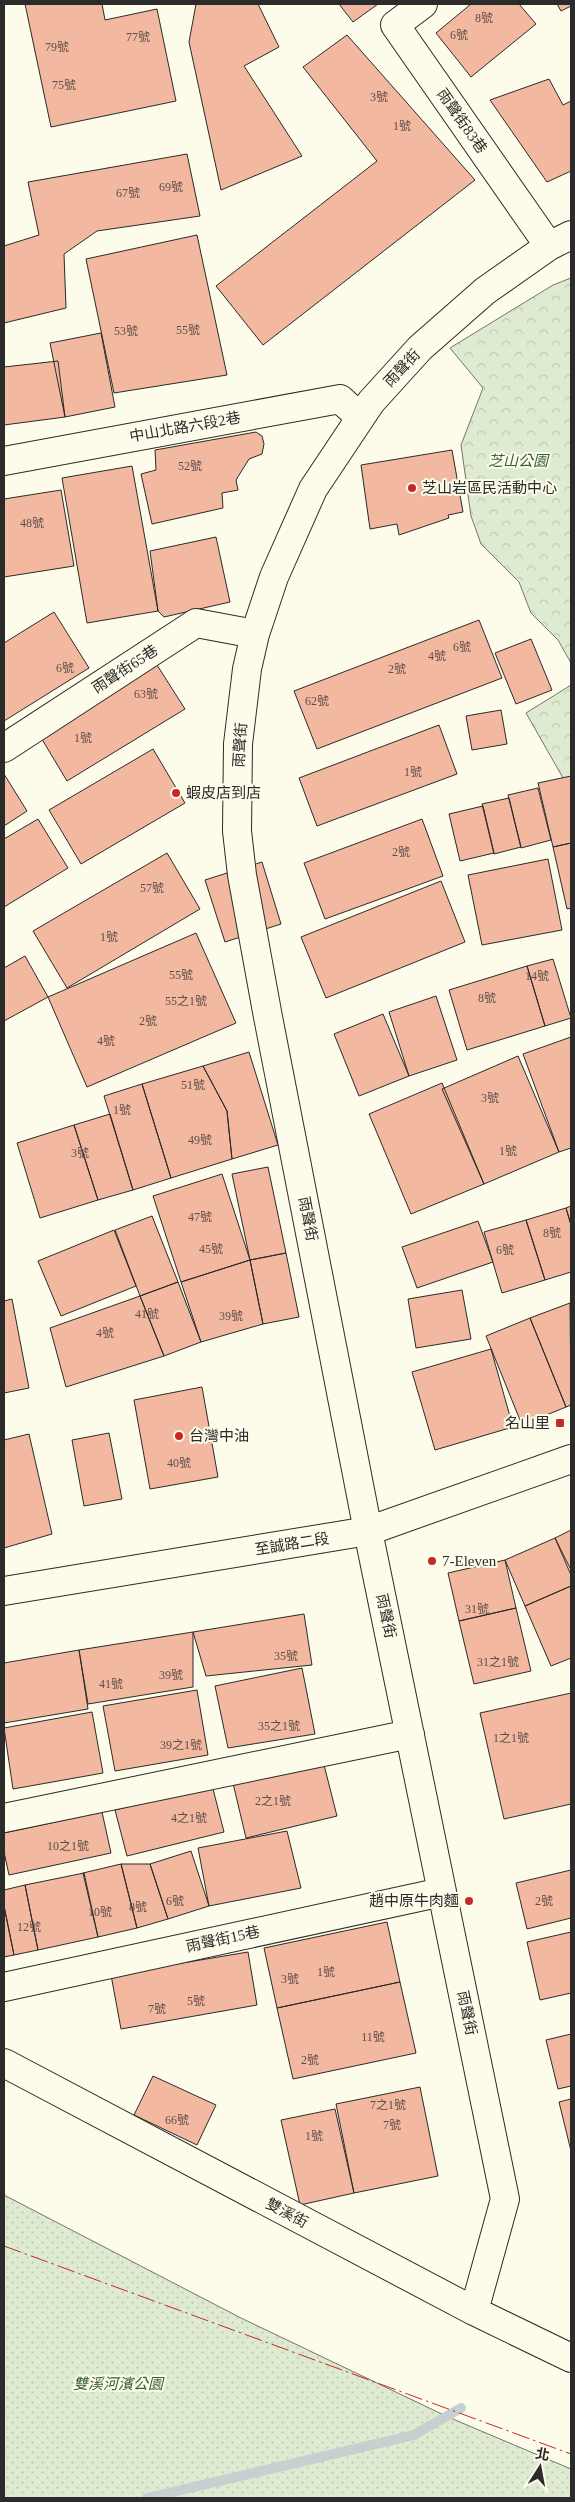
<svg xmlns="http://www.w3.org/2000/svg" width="575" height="2502" font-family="'Times New Roman','Noto Sans TC',serif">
  <defs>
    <pattern id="grass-dots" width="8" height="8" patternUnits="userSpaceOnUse" patternTransform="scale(1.25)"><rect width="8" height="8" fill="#deebd1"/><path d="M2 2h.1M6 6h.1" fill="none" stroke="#bfcab4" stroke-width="1.8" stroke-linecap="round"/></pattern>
    <pattern id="forest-crowns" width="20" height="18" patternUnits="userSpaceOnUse" patternTransform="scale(1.25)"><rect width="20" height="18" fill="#deebd1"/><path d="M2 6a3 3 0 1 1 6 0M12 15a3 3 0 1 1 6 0" fill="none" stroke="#bfcab4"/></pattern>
  </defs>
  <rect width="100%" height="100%" fill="#fdfbea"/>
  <path fill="url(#grass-dots)" stroke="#74746e" d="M4 2195 241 2318 448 2417 571 2469V2498H4Z"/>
  <path fill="url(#forest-crowns)" stroke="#74746e" d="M571 278V663L558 640 531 613 519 582 481 544 471 516 461 445 483 388 450 348 553 285Z
    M571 685V792L526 713Z"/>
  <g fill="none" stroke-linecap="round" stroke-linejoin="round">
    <path stroke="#c7d0d0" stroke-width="10" d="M147 2498 414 2435 461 2408"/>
  </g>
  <path fill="#f2b8a0" stroke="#2b2b2b" d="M25 4H102L105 20 157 9 176 101 51 127Z
    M196 4H258L279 47 244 66 302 156 221 190 189 42Z
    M339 4H378L353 22Z
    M471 4H519L536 24 471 77 436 33Z
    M557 4H571V6L561 11Z
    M347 35 475 180 263 345 216 286 377 161 303 67Z
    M549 79 563 105 571 101V171L547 182 490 100Z
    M187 154 200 216 97 231 64 254 66 308 4 323V246L39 235 28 182Z
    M197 235 227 375 114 393 86 259Z
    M101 333 115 407 65 417 50 343Z
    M58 361 65 417 4 425V367Z
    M256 432 262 436 264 444 262 454 249 459 236 480 238 490 222 493 223 508 152 524 141 474 156 470 155 450Z
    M452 450 463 512 448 515 449 518 399 535 397 524 370 529 361 465Z
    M132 466 158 611 87 623 62 478Z
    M61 490 74 566 4 577V499Z
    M216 537 230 602 164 617 158 611 150 551Z
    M54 612 89 668 4 721V643Z
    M479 620 502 678 317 749 294 691Z
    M531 639 552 690 516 704 495 653Z
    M157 665 185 709 67 781 40 736Z
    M501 710 507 744 472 750 466 716Z
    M439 725 457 774 317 826 299 778Z
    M153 749 185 803 81 864 49 810Z
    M4 774 27 811 4 826Z
    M571 776V843L553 847 538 783Z
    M538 788 551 840 521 848 508 795Z
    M509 798 521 847 494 854 482 804Z
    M483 806 494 853 460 861 449 814Z
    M38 819 68 868 4 907V839Z
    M422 819 443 876 325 919 304 863Z
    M571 843V908L567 909 553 847Z
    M167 853 200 909 67 988 33 931Z
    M548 859 562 930 482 945 468 875Z
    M262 862 281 924 225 942 205 880Z
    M441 881 465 942 326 998 301 937Z
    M196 933 236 1023 87 1087 48 997Z
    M25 956 48 997 4 1021V968Z
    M553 959 571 1018 545 1026 527 966Z
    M527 966 545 1026 467 1050 449 990Z
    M436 996 457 1060 409 1076 389 1012Z
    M383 1014 409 1076 359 1096 334 1034Z
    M571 1037V1148L559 1152 523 1054Z
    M249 1052 278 1145 232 1159 227 1111 203 1066Z
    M518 1056 559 1152 484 1184 442 1089Z
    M203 1066 227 1111 232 1159 171 1178 142 1084Z
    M442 1083 484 1184 411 1214 369 1114Z
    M142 1084 171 1178 133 1190 104 1096Z
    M110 1114 133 1190 98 1200 74 1125Z
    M74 1125 98 1200 40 1218 17 1143Z
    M268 1167 286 1253 250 1260 232 1174Z
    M222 1174 250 1260 181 1282 153 1196Z
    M571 1206V1225L566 1208Z
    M566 1208 571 1225V1272L545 1280 526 1220Z
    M152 1216 178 1282 140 1296 115 1230Z
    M526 1220 545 1280 502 1293 484 1232Z
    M478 1221 493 1262 417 1288 402 1247Z
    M114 1230 136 1286 61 1316 38 1261Z
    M286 1253 299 1317 263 1324 250 1260Z
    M250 1260 263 1324 201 1342 181 1282Z
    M178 1282 201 1342 164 1356 140 1296Z
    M462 1290 471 1339 416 1348 408 1299Z
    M140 1296 164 1356 66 1387 50 1328Z
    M12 1299 29 1388 4 1393V1301Z
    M570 1303 571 1405 566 1407 530 1318Z
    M530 1318 566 1407 522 1425 486 1336Z
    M491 1349 513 1427 435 1450 412 1372Z
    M202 1387 218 1477 150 1489 134 1400Z
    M109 1433 122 1499 84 1506 72 1440Z
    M29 1434 52 1534 4 1548V1440Z
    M571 1530V1570L555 1538Z
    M555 1538 571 1575V1586L525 1606 505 1560Z
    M505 1560 516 1608 459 1621 448 1573Z
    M571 1586V1658L551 1666 525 1606Z
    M516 1608 531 1671 474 1684 459 1621Z
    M304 1614 312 1665 206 1676 193 1632Z
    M193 1632V1687L88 1704 79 1650Z
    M79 1650 88 1709 4 1723V1663Z
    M302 1668 315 1734 228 1748 215 1686Z
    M197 1690 208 1755 115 1771 103 1706Z
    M571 1693V1804L504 1819 480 1713Z
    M92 1712 103 1773 13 1789 4 1728Z
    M322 1757 337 1816 246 1838 232 1779Z
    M212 1785 224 1832 127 1856 115 1810Z
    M102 1812 111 1853 9 1875 4 1852V1833Z
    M287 1831 301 1888 209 1906 198 1848Z
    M191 1851 209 1906 168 1919 150 1864Z
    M121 1864 137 1928 98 1937 83 1873Z
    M121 1864H150L168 1919 137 1928Z
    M571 1870V1918L527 1929 516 1883Z
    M84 1873 98 1937 38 1950 25 1885Z
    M25 1885 38 1950 14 1955 4 1906V1890Z
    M4 1906 14 1955 4 1957Z
    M387 1922 400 1982 277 2008 264 1948Z
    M571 1932V1993L540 2000 527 1942Z
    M248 1952 257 2005 121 2029 111 1975Z
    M400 1982 416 2053 293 2079 277 2008Z
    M571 2034V2086L558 2089 546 2040Z
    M153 2076 216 2105 197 2145 134 2115Z
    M420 2087 438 2176 354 2193 336 2104Z
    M571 2099V2151L559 2102Z
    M335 2109 354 2193 300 2205 281 2120Z"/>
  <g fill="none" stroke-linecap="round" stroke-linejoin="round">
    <defs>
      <path id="street" d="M423 4 395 25 549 246
        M4 461 340 399 360 417
        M4 748 196 623 255 634
        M4 1591 368 1531 571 1459
        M4 1818 410 1734
        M4 1987 442 1892
        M4 2063 474 2311 571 2358
        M474 2311 505 2199 368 1531 268 1017 242 875 237 831 238 744 247 669 255 634 274 577 313 489 371 402 420 348 485 291 549 246 571 235"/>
    </defs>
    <use href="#street" stroke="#2b2b2b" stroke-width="30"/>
    <use href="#street" stroke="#fdfbea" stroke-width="28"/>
    <path stroke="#c62828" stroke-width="1" stroke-dasharray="18 4 2.5 4" stroke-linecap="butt" d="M4 2246 571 2454"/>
  </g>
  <g fill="#c62828" stroke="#fdfbea" stroke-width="2">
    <circle cx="412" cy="488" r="5"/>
    <circle cx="176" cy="793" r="5"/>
    <rect x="555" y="1418" width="10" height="10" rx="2.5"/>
    <circle cx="179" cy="1436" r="5"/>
    <circle cx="432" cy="1561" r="5"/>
    <circle cx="469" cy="1901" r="5"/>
  </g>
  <g text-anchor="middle" stroke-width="4" stroke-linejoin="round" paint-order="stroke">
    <g font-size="12" fill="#5d4e48">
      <text x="484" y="22">8號</text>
      <text x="459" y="39">6號</text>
      <text x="138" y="41">77號</text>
      <text x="57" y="51">79號</text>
      <text x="64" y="89">75號</text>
      <text x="379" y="101">3號</text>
      <text x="402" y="130">1號</text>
      <text x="171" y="191">69號</text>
      <text x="128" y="197">67號</text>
      <text x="188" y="334">55號</text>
      <text x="126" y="335">53號</text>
      <text x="190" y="470">52號</text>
      <text x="32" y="527">48號</text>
      <text x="462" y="651">6號</text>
      <text x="437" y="660">4號</text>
      <text x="65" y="672">6號</text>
      <text x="397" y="673">2號</text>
      <text x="146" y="698">63號</text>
      <text x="317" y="705">62號</text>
      <text x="83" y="742">1號</text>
      <text x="413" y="776">1號</text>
      <text x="401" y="856">2號</text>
      <text x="152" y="892">57號</text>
      <text x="109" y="941">1號</text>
      <text x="181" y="979">55號</text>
      <text x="537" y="980">14號</text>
      <text x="487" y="1002">8號</text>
      <text x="186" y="1005">55之1號</text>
      <text x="148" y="1025">2號</text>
      <text x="106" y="1045">4號</text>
      <text x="193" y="1089">51號</text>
      <text x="490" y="1102">3號</text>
      <text x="122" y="1114">1號</text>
      <text x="200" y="1144">49號</text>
      <text x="508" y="1155">1號</text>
      <text x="80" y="1157">3號</text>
      <text x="200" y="1221">47號</text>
      <text x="552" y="1237">8號</text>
      <text x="211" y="1253">45號</text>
      <text x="505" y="1254">6號</text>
      <text x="147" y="1318">41號</text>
      <text x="231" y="1320">39號</text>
      <text x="105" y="1337">4號</text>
      <text x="179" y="1467">40號</text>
      <text x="477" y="1613">31號</text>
      <text x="286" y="1660">35號</text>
      <text x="498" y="1666">31之1號</text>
      <text x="171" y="1679">39號</text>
      <text x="111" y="1688">41號</text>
      <text x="279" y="1730">35之1號</text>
      <text x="511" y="1742">1之1號</text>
      <text x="181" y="1749">39之1號</text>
      <text x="273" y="1805">2之1號</text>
      <text x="189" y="1822">4之1號</text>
      <text x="68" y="1850">10之1號</text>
      <text x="175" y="1905">6號</text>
      <text x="544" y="1905">2號</text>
      <text x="138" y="1911">8號</text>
      <text x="100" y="1916">10號</text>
      <text x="29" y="1931">12號</text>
      <text x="326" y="1976">1號</text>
      <text x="290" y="1983">3號</text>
      <text x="196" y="2005">5號</text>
      <text x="157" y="2013">7號</text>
      <text x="373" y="2041">11號</text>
      <text x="310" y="2064">2號</text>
      <text x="388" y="2109">7之1號</text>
      <text x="177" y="2124">66號</text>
      <text x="392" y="2129">7號</text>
      <text x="314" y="2140">1號</text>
    </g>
    <g font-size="15" fill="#2b2b2b" stroke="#fdfbea">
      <text transform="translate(462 121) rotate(55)" y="5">雨聲街83巷</text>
      <text transform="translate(402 368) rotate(-47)" y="5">雨聲街</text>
      <text transform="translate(185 427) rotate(-10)" y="5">中山北路六段2巷</text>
      <text transform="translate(125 669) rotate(-33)" y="5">雨聲街65巷</text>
      <text transform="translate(240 745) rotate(-86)" y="5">雨聲街</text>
      <text transform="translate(308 1219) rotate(79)" y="5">雨聲街</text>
      <text transform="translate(292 1544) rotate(-9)" y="5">至誠路二段</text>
      <text transform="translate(386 1616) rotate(78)" y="5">雨聲街</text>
      <text transform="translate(223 1939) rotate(-12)" y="5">雨聲街15巷</text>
      <text transform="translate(467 2013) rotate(78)" y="5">雨聲街</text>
      <text transform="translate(287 2213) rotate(28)" y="5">雙溪街</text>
    </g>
    <g font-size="15" font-style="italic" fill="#34623c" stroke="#fdfbea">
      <text x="518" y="466">芝山公園</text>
      <text x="118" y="2389">雙溪河濱公園</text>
    </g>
    <g font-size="15" fill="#2b2b2b" stroke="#fdfbea" text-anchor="start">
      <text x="422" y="493">芝山岩區民活動中心</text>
      <text x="186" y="798">蝦皮店到店</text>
      <text x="550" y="1428" text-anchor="end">名山里</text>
      <text x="189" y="1441">台灣中油</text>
      <text x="442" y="1566">7-Eleven</text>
      <text x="459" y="1906" text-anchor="end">趙中原牛肉麵</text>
    </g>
  </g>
  <rect width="575" height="2502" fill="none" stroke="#2b2b2b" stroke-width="10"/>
  <g transform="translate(540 2467) rotate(11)" stroke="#fdfbea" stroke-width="4" paint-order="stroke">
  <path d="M0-4L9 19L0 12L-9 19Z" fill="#2b2b2b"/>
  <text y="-8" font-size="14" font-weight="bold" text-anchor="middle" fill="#2b2b2b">北</text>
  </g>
</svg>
